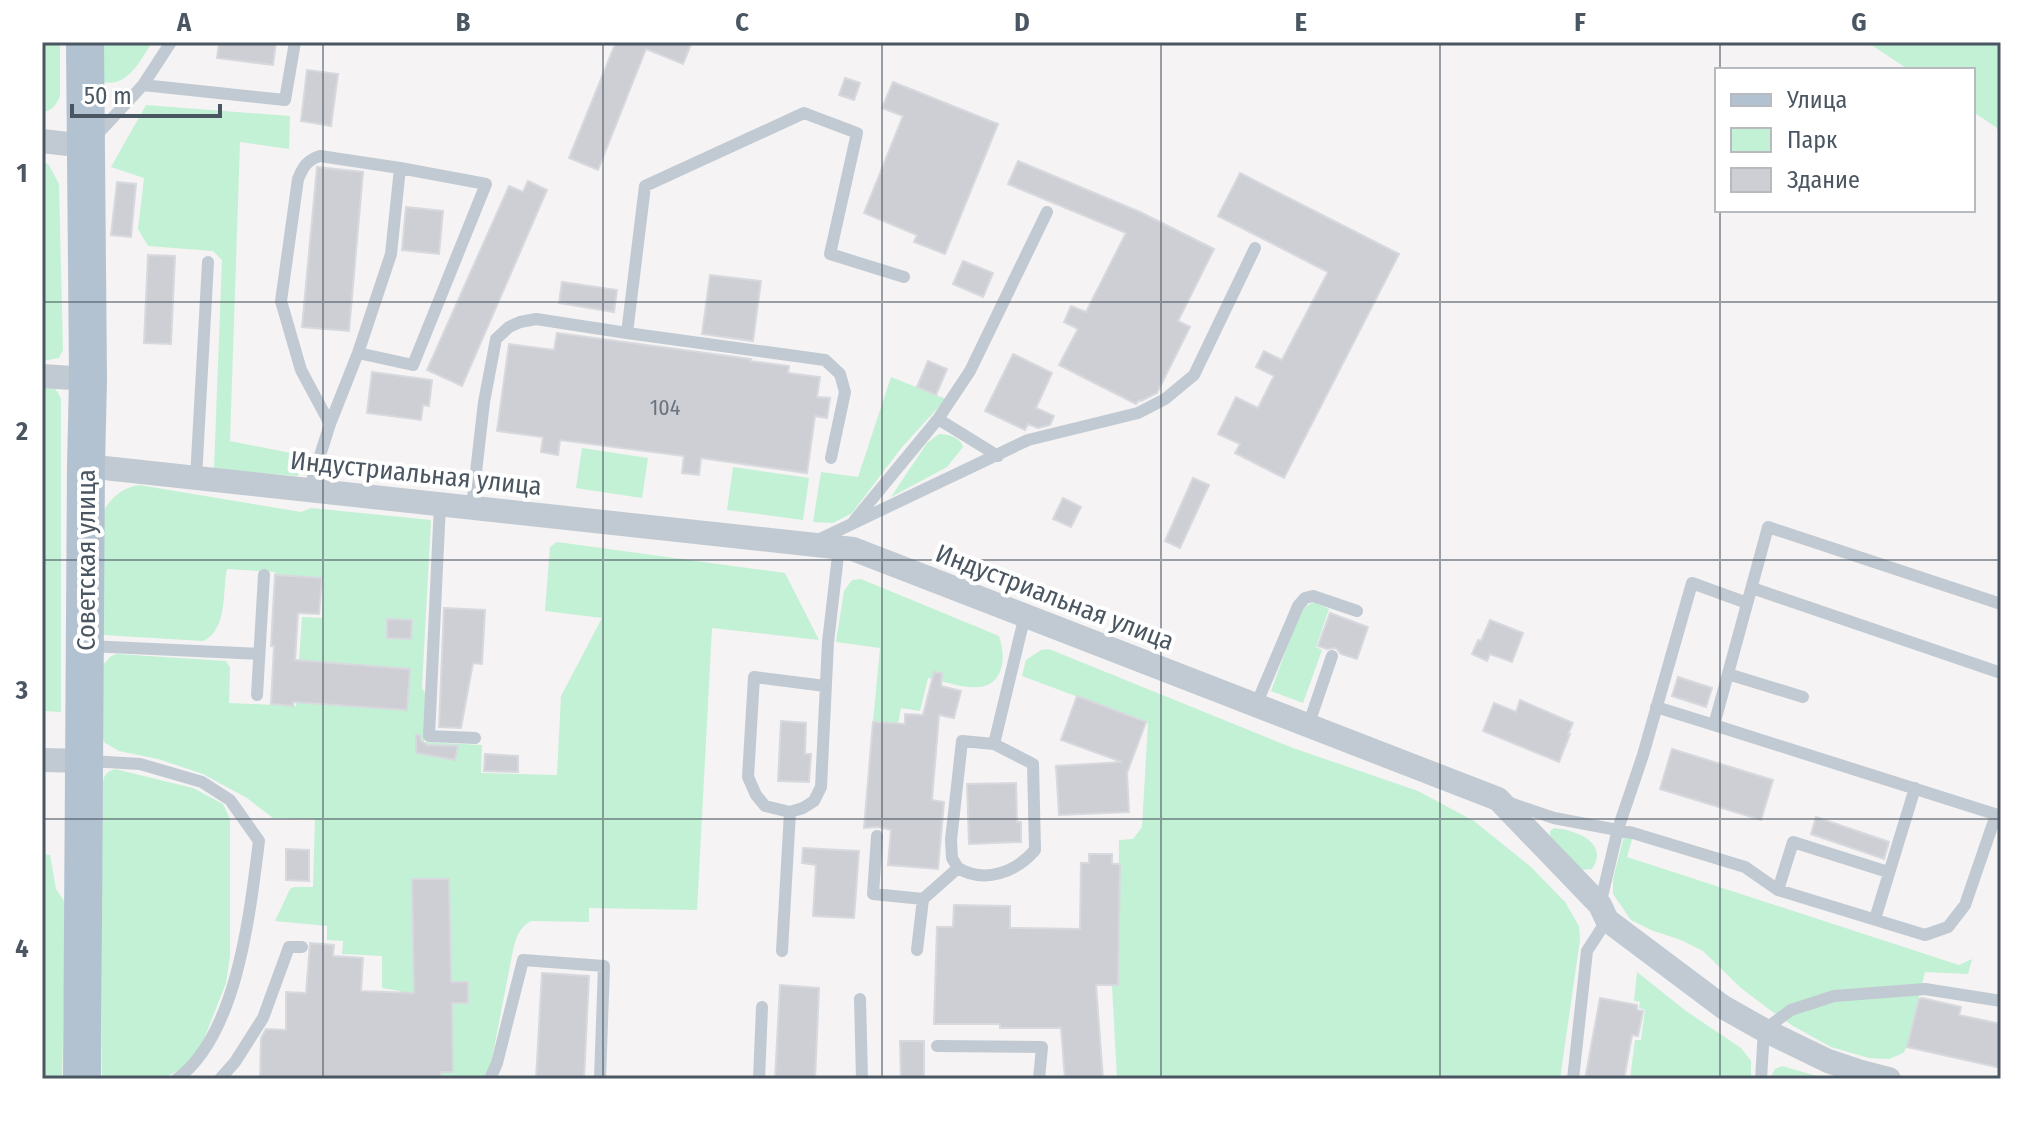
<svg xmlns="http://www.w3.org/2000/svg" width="2043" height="1121" font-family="'Fira Sans Condensed',sans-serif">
  <rect width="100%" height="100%" fill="#f5f3f3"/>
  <path fill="#c3f1d5" d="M42 42H60V96C56 106 52 110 42 113Z
    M99 42H152C141 60 127 88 103 82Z
    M1867 42H2001V137L1996 127 1973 112V70H1909Z
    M146 105 290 116 289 149 240 142 230 441 301 455 298 476 214 469 222 260 213 251 148 246 138 229 144 178 111 167Z
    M42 160 49 165 59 184 63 350 59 358 42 361Z
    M891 377 946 399 902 447 852 513 833 523 813 522 821 472 858 477Z
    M42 380C52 384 57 389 61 399V712L42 711Z
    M939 434C948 434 960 437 963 447L947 467 891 497 927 443Z
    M582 448 648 458 642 498 576 488Z
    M733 467 809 478 803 520 727 510Z
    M139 485 301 512 311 508 431 520 422 688 426 694 424 742 482 745 481 773 557 775 561 696 602 618 545 611 550 547 557 542 785 573 819 640 712 628 697 910 589 908V922L531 921C519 927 516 938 513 950L490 1069 487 1079H403L400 991 382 988V956L342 954 343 941 327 940V926L275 921 290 889 294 887H313L315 819 273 818 247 798 203 774 158 759 119 751 105 743 100 734 103 665 111 656 117 654 226 661 230 668 229 703 296 706 302 617 322 618 324 578 275 575V572L227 569C222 592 228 630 203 641L103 635 104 510C113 496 122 488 139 485Z
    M861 579 999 636C1003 650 1005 661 999 674 986 699 950 682 928 678L920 711 901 708 898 724 873 722 880 648 836 642 844 591 852 580Z
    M1311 603H1316L1329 609 1316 647 1322 650 1303 703 1271 691 1297 620 1303 609Z
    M1049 649 1293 748 1418 791 1474 821 1531 867 1565 902 1579 926 1580 940 1560 1079H1196L1141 1076 1140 1079H1117L1112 985 1118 984 1119 840 1133 839 1142 827 1148 723 1022 676 1026 660 1041 650Z
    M115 769 193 788 223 804 230 819V956L226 983 202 1044 189 1064 163 1079H102V786C104 776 105 772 115 769Z
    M1554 828C1575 830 1610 842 1592 869L1581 870 1550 836V831Z
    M1624 836H1633L1627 857 1959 965 1972 959 1968 974 1925 972 1907 1047 1903 1053 1889 1059 1869 1058 1831 1047 1793 1026 1770 1010 1741 988 1703 951 1681 940 1651 930 1631 920 1613 894V879Z
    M42 854 50 855 56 889 66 904 62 1079H42Z
    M1637 972 1686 1011 1741 1048 1751 1061V1079H1630L1635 1040H1641L1645 1010 1639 1008 1640 1002 1634 1001Z
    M1782 1066 1827 1079H1770L1775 1069Z"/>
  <path fill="#cdcfd5" stroke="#d7d9de" stroke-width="2" d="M219 42H276L273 65 217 58Z
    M616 42H692L683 64 646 49 598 170 569 158Z
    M307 70 338 74 331 126 301 121Z
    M845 78 860 83 854 100 839 95Z
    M893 82 998 124 945 254 914 242 917 235 864 213 903 116 882 108Z
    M1018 161 1140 212 1214 249 1178 321 1190 327 1157 393 1141 401 1139 400 1136 404 1059 365 1078 329 1064 322 1071 306 1086 312 1126 233 1008 184Z
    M317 167 363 172 349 331 302 327Z
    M1240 173 1399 254 1284 478 1235 453 1240 444 1218 434 1236 397 1258 408 1274 376 1256 367 1264 351 1282 360 1328 272 1218 216Z
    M528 181 547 190 462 386 427 370 509 186 523 192Z
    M117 182 136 184 131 237 111 235Z
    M406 207 443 211 439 254 402 250Z
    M148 255 175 256 171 344 144 343Z
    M963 261 993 273 983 297 953 284Z
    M710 275 761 281 753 341 702 334Z
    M562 282 617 290 614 312 559 303Z
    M557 333 751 359 750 361 789 366 788 373 820 377 817 397 830 398 827 418 815 416 807 473 701 458 699 475 682 473 684 456 560 440 558 455 541 452 543 437 497 431 509 344 554 350Z
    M1013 354 1052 373 1036 408 1054 416 1050 425 1038 428 1028 424 1025 430 985 411Z
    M928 361 947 369 936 395 917 387Z
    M372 372 432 380 429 406 423 405 421 420 367 413Z
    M1193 478 1209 485 1180 548 1165 541Z
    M1063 498 1081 507 1071 527 1053 519Z
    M275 575 322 578 319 614 298 613 295 660 410 669 407 710 293 702V706L271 704 274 646H271Z
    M444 608 485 610 482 664 473 663 461 728 439 727Z
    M1330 613 1368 627 1357 659 1341 654 1336 648 1327 649 1318 646Z
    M387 619 412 620 411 639 387 638Z
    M1490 620 1523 633 1512 662 1490 654 1487 661 1472 654 1478 640 1481 641Z
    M934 672 942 673 941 686 961 691 954 718 939 715 932 800 944 802 938 869 888 865 891 830 878 827 864 828 873 722 905 724V714L923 715Z
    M1678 677 1712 688 1706 707 1672 696Z
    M1077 696 1146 722 1127 773 1129 812 1059 815 1056 766 1122 762 1061 740Z
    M1520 700 1573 723 1568 734H1570L1559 762 1483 731 1494 703 1516 712Z
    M781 721 806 723 805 754H811L809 782 778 781Z
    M416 735H420L421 741 428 745 458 746 455 760 416 753Z
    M1672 749 1773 780 1761 820 1660 789Z
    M485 754 518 756V772L484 771Z
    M1016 783 1017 822H1021V842L969 844 967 784Z
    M1816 817 1889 842 1884 859 1811 834Z
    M803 848 859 851 854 918 813 916 816 865 802 863Z
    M286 849 309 850V881L286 880Z
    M1089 854H1112V864H1120L1118 985H1096L1103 1079H1065L1061 1028H1000V1024H934L937 927H953L954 905 1010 906V928L1080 929 1081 863H1089Z
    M412 879H449L451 982H468V1003H452L453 1072H441V1079L351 1077V1079H260L261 1038 266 1029 286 1030V992L306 993 310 943 334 945 333 956 363 958 361 991 414 993Z
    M542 973 589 976 584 1079H536Z
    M780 985 819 988 815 1079H775Z
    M1600 998 1637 1005V1010L1643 1011 1638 1036 1632 1035 1624 1079H1585Z
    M1922 998 1961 1007 1959 1015 2001 1024V1068L1907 1047 1919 999Z
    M900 1041H924V1079H901Z"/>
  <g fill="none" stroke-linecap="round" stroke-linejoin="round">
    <path stroke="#c1cad2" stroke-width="12" d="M143 85 285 100 295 42
      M93 139 143 85 171 42
      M627 333 645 186 804 113 857 133 830 254 904 277
      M358 353 413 365 486 184 400 168
      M938 419 998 456
      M196 478 208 262
      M309 490 330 424 358 353 391 254 400 168 320 156C307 160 303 167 298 179L281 301 301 370 330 424
      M440 504 429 736 475 738
      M472 507 484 402 496 339 509 327 520 322 536 319 627 333 825 360 840 374 845 392 831 458
      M854 521 938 419 970 371 1047 212
      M816 541 1028 440 1138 413 1165 399 1194 375 1255 248
      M1752 588 2001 673
      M2001 604 1768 527 1714 725 2001 816
      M88 646 259 654
      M1728 674 1803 697
      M825 686 754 677 748 777 756 795 765 806 790 812 803 808 814 801 821 787 828 642 839 547
      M257 695 264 575
      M1256 705 1298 606 1305 598 1313 596 1357 611
      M1656 707 1714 725
      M1308 726 1332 656
      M994 744 1025 615
      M90 761 140 764 202 782 230 800 259 841C250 911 238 1034 177 1079
      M1507 802 1554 818 1633 833 1745 867 1778 890 1925 935 1948 927 1965 905 1996 815
      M877 836 873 894 923 899
      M1778 890 1793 842 1888 872
      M1600 905 1618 829 1643 755 1692 583 1747 603
      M1875 919 1915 788
      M917 950 923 899 958 868 952 858 951 840 962 741 994 744 1033 764 1035 850C1016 872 985 884 958 868
      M782 951 790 812
      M860 999 862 1079
      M937 1046 1042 1047 1039 1079
      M220 1079 235 1062 263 1018 289 947H302
      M490 1079 497 1063 523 960 604 966 600 1079
      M759 1079 762 1007
      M1573 1079 1587 951 1607 920
      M1761 1079 1764 1030 1791 1010 1834 996 1925 989 2001 1001"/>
    <path stroke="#c1cad2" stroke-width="24" d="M42 141 86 146
      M42 376 88 379
      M86 466 853 549 1498 799 1600 905 1607 920 1723 1007 1764 1030 1828 1061 1858 1071 1889 1079
      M42 760 85 761"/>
    <path stroke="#b3c2d1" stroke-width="38" d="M82 1079 86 466 88 379 85 42"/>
  </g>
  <path fill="none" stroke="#4a5661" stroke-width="2" stroke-opacity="0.55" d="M323 42V1079M603 42V1079M882 42V1079M1161 42V1079M1440 42V1079M1720 42V70M1720 210V1079M42 302H2001M42 560H2001M42 819H2001"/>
  <g text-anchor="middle" stroke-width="8" stroke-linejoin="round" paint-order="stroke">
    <g font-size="22" fill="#6b747e">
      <text x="665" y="415">104</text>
    </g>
    <g font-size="26" fill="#4a5661" stroke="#fff">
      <text transform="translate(416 473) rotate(6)" y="9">Индустриальная улица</text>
      <text transform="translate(86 560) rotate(-90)" y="9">Советская улица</text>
      <text transform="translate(1055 597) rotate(21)" y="9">Индустриальная улица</text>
    </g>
  </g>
  <rect width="2043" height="1121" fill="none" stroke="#ffffff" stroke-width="88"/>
  <rect x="1715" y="68" width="260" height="144" fill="#ffffff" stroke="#b7bbc0" stroke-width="2"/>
  <rect x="1731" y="94" width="40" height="12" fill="#b3c2d1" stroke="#b7bbc0" stroke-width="2"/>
  <text x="1787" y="108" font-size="24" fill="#4a5661">Улица</text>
  <rect x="1731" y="128" width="40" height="24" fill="#c3f1d5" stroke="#b7bbc0" stroke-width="2"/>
  <text x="1787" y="148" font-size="24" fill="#4a5661">Парк</text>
  <rect x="1731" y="168" width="40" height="24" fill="#cdcfd5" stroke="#b7bbc0" stroke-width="2"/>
  <text x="1787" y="188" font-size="24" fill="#4a5661">Здание</text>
  <path d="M72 104v12h148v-12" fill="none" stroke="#4a5661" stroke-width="4"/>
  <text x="84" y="104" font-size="24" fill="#4a5661" stroke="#ffffff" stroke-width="6" paint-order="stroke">50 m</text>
  <rect x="44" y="44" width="1955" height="1033" fill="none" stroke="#4a5661" stroke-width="3"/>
  <g font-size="26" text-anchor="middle" font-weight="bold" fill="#4a5661">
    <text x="184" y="31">A</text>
    <text x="463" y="31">B</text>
    <text x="742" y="31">C</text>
    <text x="1022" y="31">D</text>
    <text x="1301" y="31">E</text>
    <text x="1580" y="31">F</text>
    <text x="1859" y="31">G</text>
    <text x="22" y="182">1</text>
    <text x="22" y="440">2</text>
    <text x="22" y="699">3</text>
    <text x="22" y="957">4</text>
  </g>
</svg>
